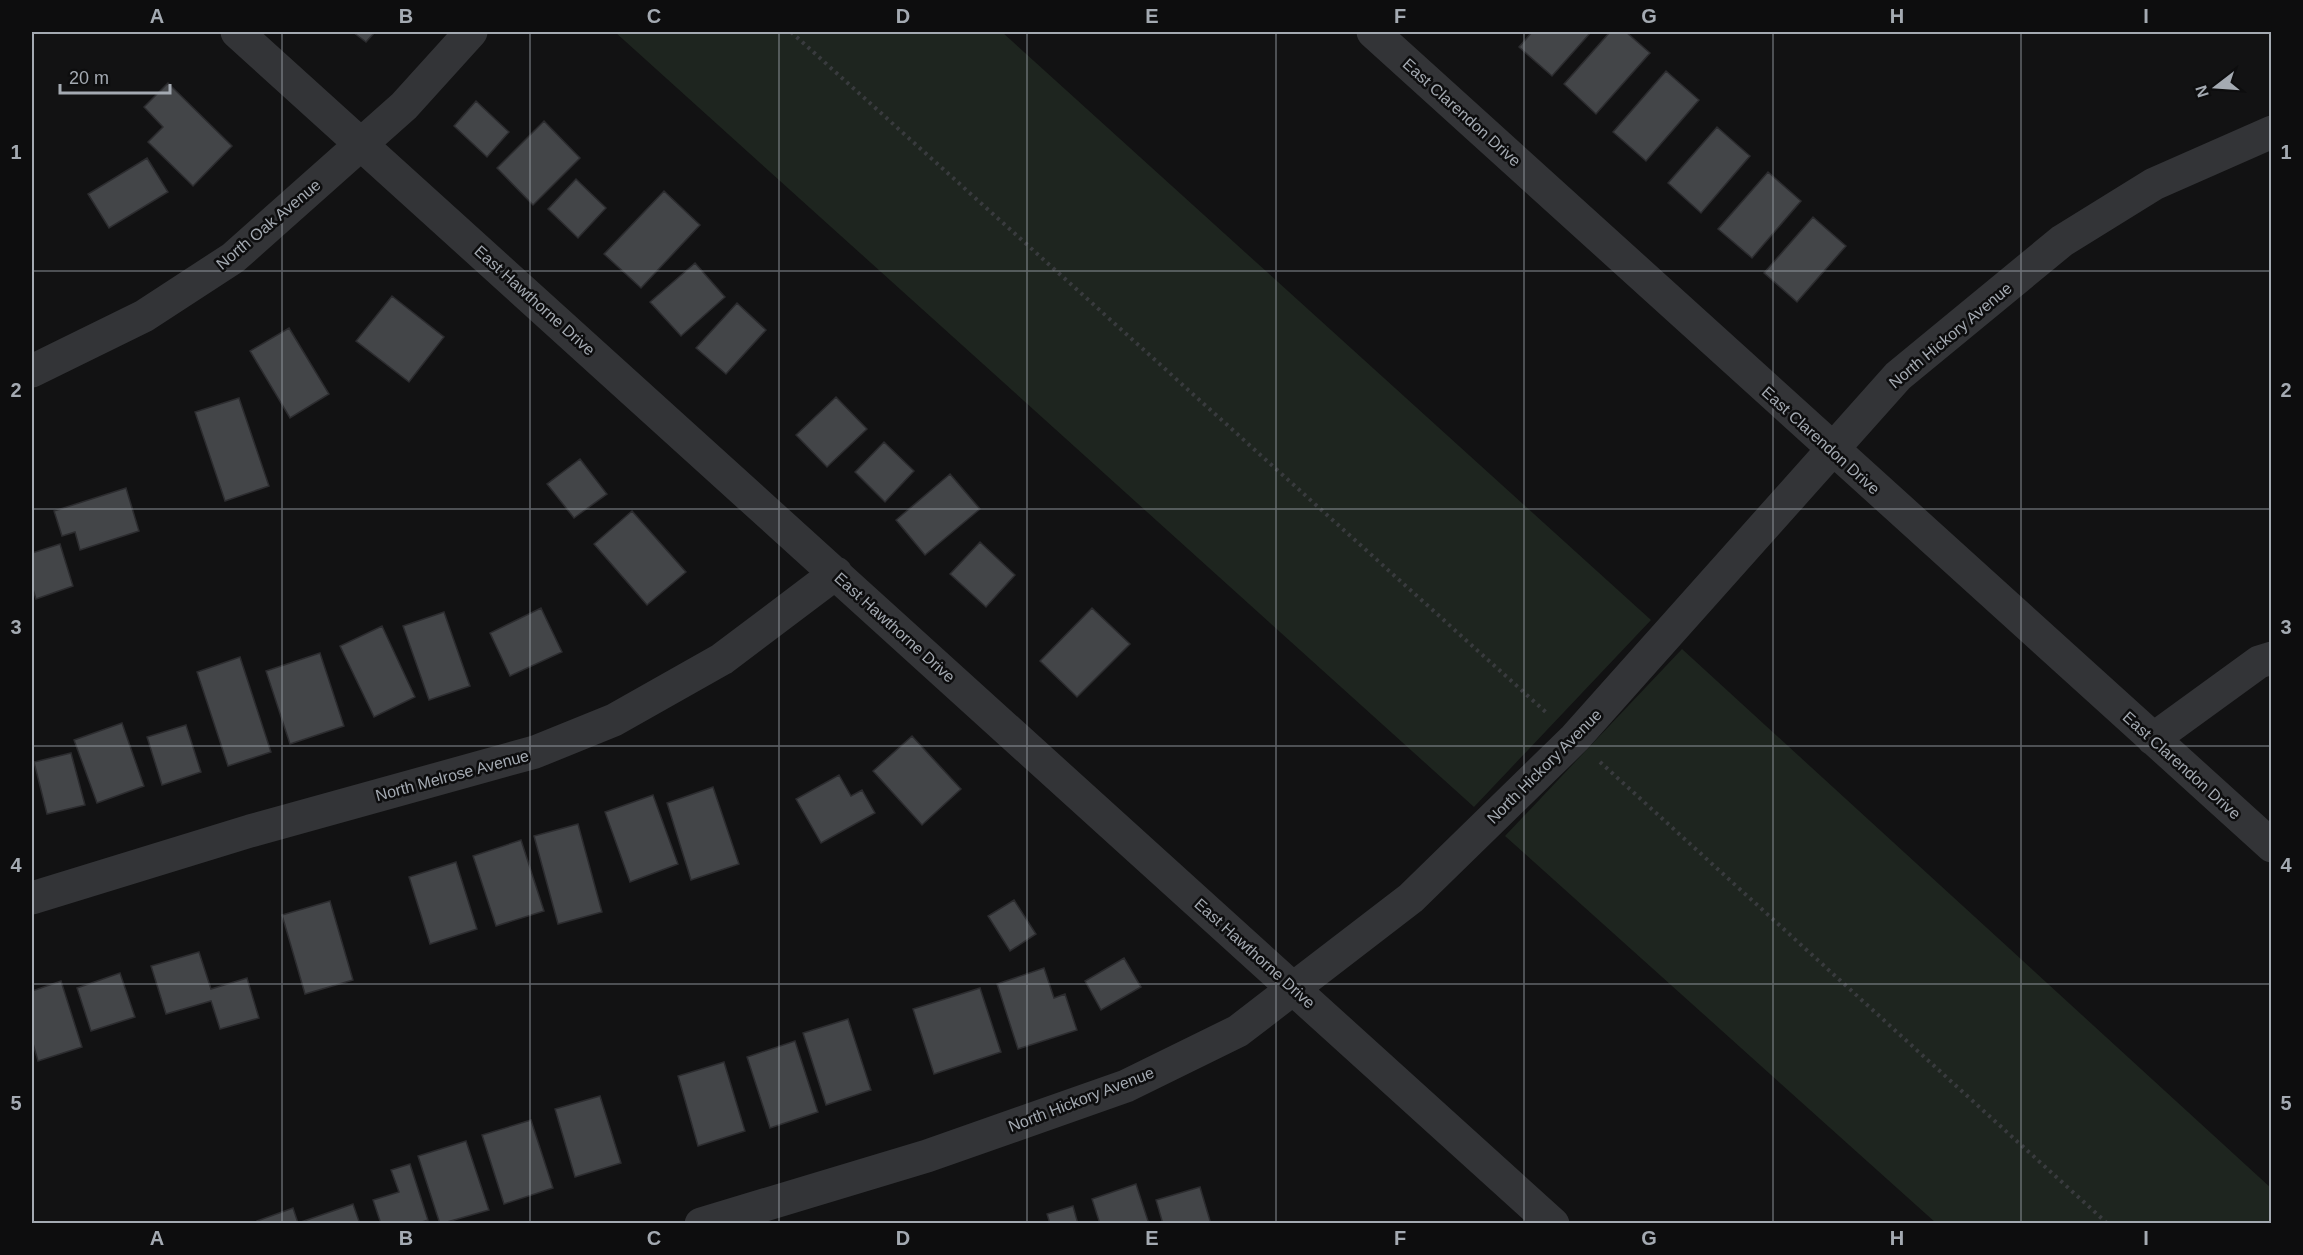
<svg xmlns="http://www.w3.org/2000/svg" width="2303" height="1255" font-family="Helvetica,sans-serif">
  <rect width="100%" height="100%" fill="#121213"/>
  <path fill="#1e251f" d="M615 32H1002L1651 620 1474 807Z
    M1682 649 2271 1188V1223H1936L1505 836Z"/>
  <path fill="#434548" stroke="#2c2c2f" stroke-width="1.5" d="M353 32H375L366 42Z
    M1532 32H1591L1552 76 1519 47Z
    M1610 32H1626L1650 53 1596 114 1564 84Z
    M1666 71 1699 100 1646 161 1613 132Z
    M168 83 232 146 193 186 148 142 163 127 144 107Z
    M476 101 509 132 487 157 454 126Z
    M544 121 580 158 533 205 497 168Z
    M1717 127 1750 156 1701 213 1668 183Z
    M147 158 168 192 109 228 88 194Z
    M1768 172 1801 201 1752 258 1718 229Z
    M576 179 606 208 578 238 548 209Z
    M664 191 700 225 641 288 604 254Z
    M1813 217 1846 246 1797 302 1764 273Z
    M695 263 725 297 681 336 650 302Z
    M392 296 444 337 409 382 356 341Z
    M737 303 766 330 726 374 696 348Z
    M289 328 329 394 290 418 250 351Z
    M836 397 867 429 827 467 796 435Z
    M239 398 269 486 225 501 195 412Z
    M884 442 914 471 885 502 855 472Z
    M580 459 607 494 574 518 547 484Z
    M950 474 980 509 925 555 896 520Z
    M126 488 139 531 80 550 75 532 62 536 54 511Z
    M632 511 686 572 647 605 594 544Z
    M980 542 1015 575 986 607 950 574Z
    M60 544 73 586 36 599 32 586V553Z
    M541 608 562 652 510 676 490 633Z
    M1092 608 1130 644 1077 697 1040 661Z
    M444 612 470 686 429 700 403 626Z
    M382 626 415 697 374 717 340 646Z
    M320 653 344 726 290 744 266 671Z
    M240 657 271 752 228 766 197 672Z
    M122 723 144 786 97 803 74 740Z
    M186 725 201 772 162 785 147 737Z
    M912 736 961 789 922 825 873 771Z
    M71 753 85 805 47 814 34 762Z
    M839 775 851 796 862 790 875 813 821 843 796 799Z
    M713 787 739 864 691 880 667 803Z
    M653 795 678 864 630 882 605 812Z
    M578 824 602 912 558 924 534 836Z
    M521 840 544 911 496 926 473 856Z
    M456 862 477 929 430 944 409 877Z
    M1014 900 1036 934 1010 951 988 916Z
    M330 901 353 980 305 994 282 915Z
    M199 952 211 989 247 978 259 1018 220 1029 211 1001 166 1014 151 966Z
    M1124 958 1141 987 1101 1010 1085 981Z
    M1044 968 1054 998 1065 994 1077 1030 1018 1049 997 984Z
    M120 973 135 1017 91 1031 77 988Z
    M61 981 82 1047 38 1061 32 1040V991Z
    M980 988 1001 1052 934 1074 913 1009Z
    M848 1019 871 1090 826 1105 803 1033Z
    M795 1041 818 1112 770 1128 747 1057Z
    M724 1062 745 1131 698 1146 678 1076Z
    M600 1096 621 1163 575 1177 555 1109Z
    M531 1120 553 1188 504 1204 482 1135Z
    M466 1141 489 1210 440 1224 418 1156Z
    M410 1164 428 1220 416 1224H381L373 1200 399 1192 391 1170Z
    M1136 1184 1149 1224H1100L1092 1199Z
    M1200 1187 1211 1224H1163L1156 1200Z
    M353 1204 360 1224H258L257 1221 293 1208 298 1223Z
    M1073 1206 1078 1224H1050L1047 1214Z"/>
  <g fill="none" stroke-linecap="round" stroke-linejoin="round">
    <path stroke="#393b3e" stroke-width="4" stroke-dasharray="3 4.5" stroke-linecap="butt" d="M791 32 1548 714
      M1600 762 2108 1224"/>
    <path stroke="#333437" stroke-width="33" d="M237 32 1553 1224
      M1373 32 2272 846
      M32 371 144 316 233 258 404 106 471 32
      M2153 739 2259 662 2272 658
      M32 898 250 831 535 752 614 720 722 659 836 573
      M701 1224 927 1156 1126 1086 1238 1031 1411 898 1575 738 1898 376 2062 241 2154 184 2272 132"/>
  </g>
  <path fill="none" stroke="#a4aab2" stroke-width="1.5" stroke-opacity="0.55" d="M282 32V1224M530 32V1224M779 32V1224M1027 32V1224M1276 32V1224M1524 32V1224M1773 32V1224M2021 32V1224M32 271H2272M32 509H2272M32 746H2272M32 984H2272"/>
  <g text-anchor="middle" stroke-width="5" stroke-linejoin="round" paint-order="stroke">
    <g font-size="16" fill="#a4aab2" stroke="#0d0d0e">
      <text transform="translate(1462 112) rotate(42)" y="6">East Clarendon Drive</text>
      <text transform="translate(268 224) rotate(-40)" y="6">North Oak Avenue</text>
      <text transform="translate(535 300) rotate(42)" y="6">East Hawthorne Drive</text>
      <text transform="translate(1950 335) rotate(-40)" y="6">North Hickory Avenue</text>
      <text transform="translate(1821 440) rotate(42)" y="6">East Clarendon Drive</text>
      <text transform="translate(895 627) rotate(42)" y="6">East Hawthorne Drive</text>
      <text transform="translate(2182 765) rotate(42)" y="6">East Clarendon Drive</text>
      <text transform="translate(1544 766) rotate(-45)" y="6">North Hickory Avenue</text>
      <text transform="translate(452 775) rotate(-15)" y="6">North Melrose Avenue</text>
      <text transform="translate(1255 953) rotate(42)" y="6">East Hawthorne Drive</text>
      <text transform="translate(1081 1099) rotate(-21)" y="6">North Hickory Avenue</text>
    </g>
  </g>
  <rect width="2303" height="1255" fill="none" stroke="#0d0d0e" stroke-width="66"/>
  <g transform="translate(2216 87) rotate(253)" stroke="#0d0d0e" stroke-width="4.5" paint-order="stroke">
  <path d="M0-4.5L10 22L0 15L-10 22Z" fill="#a4aab2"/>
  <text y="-9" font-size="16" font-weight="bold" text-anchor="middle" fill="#a4aab2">N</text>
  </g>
  <path d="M60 84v9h110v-9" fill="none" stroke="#a4aab2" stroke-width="3"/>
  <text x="69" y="84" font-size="18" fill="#a4aab2" stroke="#0d0d0e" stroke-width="4.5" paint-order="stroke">20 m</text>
  <rect x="33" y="33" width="2237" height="1189" fill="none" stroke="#a4aab2" stroke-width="2"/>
  <g font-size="20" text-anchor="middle" font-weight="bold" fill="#a4aab2">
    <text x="157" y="23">A</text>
    <text x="406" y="23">B</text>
    <text x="654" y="23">C</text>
    <text x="903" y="23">D</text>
    <text x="1152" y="23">E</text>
    <text x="1400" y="23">F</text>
    <text x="1649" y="23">G</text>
    <text x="1897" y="23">H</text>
    <text x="2146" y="23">I</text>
    <text x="16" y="159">1</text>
    <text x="2286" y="159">1</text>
    <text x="16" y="397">2</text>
    <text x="2286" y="397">2</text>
    <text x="16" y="634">3</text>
    <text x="2286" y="634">3</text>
    <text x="16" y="872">4</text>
    <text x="2286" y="872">4</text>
    <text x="16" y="1110">5</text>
    <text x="2286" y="1110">5</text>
    <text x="157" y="1245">A</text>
    <text x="406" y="1245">B</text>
    <text x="654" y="1245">C</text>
    <text x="903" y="1245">D</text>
    <text x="1152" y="1245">E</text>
    <text x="1400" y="1245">F</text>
    <text x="1649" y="1245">G</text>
    <text x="1897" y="1245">H</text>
    <text x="2146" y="1245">I</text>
  </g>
</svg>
